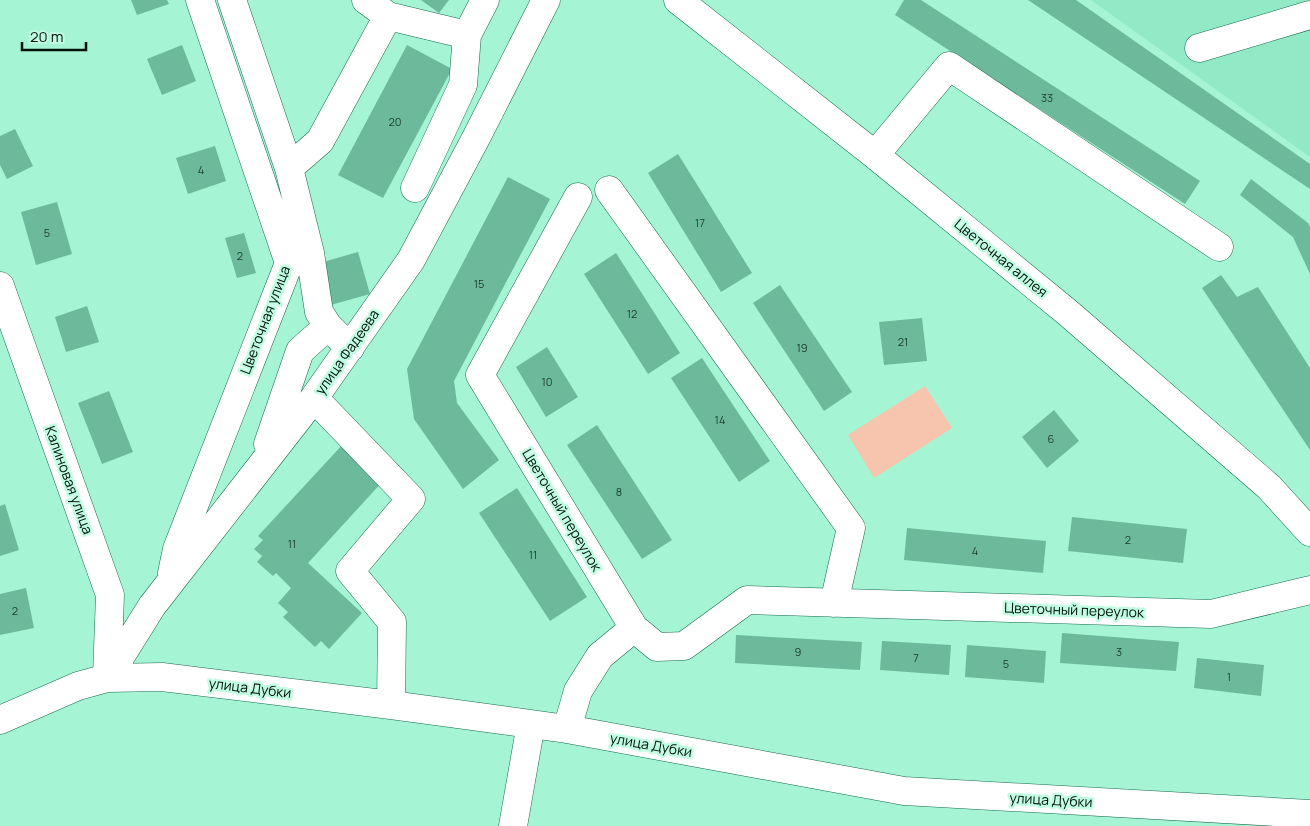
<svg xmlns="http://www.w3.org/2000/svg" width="1310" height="826" font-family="Manrope,sans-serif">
  <rect width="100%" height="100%" fill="#a5f4d3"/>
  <path fill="#92e9c6" d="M1091 0H1310V157Z"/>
  <path fill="#f7c5ad" d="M925 386 952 428 874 478 848 435Z"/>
  <path fill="#6cba9b" d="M131 0H167L169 4 137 15Z
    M421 0H449L439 13Z
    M904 0H921L1200 181 1185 204 895 15Z
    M1028 0H1076L1310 164V189Z
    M182 45 196 81 162 95 147 59Z
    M407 45 452 69 383 198 338 175Z
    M15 129 33 166 7 179 0 165V136Z
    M215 146 226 181 188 194 176 158Z
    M678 154 752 273 721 292 648 173Z
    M508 177 550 199 454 381 457 403 499 460 463 489 414 419 407 369Z
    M1251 179 1308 223 1310 227V274L1293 237 1240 195Z
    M57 202 72 254 36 265 21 212Z
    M244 233 256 273 237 278 225 238Z
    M358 252 370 294 327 306 316 264Z
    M616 253 680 353 648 374 584 274Z
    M1221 275 1237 297 1258 287 1310 368V450L1202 288Z
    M780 285 852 392 824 411 753 303Z
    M87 306 99 342 66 352 55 317Z
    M922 318 927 361 884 365 879 322Z
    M547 347 578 397 546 417 516 367Z
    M702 358 770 461 739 482 671 378Z
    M109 391 133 452 102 464 78 403Z
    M1054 410 1079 441 1047 468 1022 437Z
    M597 425 672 540 642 559 567 445Z
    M344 443 384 480 308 563 362 613 329 649 321 641 315 647 283 617 288 612 278 603 291 588 276 573 273 576 257 562 262 556 254 549 263 540 258 536Z
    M517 488 587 597 550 621 479 513Z
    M5 504 19 550 0 556V506Z
    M1072 517 1187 529 1183 563 1068 551Z
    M907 528 1046 541 1043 573 904 560Z
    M26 588 34 628 0 635V594Z
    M1062 633 1179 642 1176 671 1060 663Z
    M736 635 862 642 860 670 735 663Z
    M882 641 951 645 949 675 880 670Z
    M967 645 1046 651 1044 683 965 677Z
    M1197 658 1264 665 1261 696 1194 688Z"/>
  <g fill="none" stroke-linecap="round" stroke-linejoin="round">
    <defs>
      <path id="minor" d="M232 0 289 168 320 141 388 16 366 0
        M678 0 875 155 1067 312 1269 487 1310 532
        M388 16 467 35 485 0
        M1199 48 1310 15
        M875 155 949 66 1219 247
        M289 168 310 253 319 312 328 326 350 348
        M415 188 463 85 467 35
        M609 190 851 528 834 603
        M578 197 480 375 634 628 657 647 684 646 747 600 1211 614 1310 590
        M0 286 110 595 107 676
        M314 398 411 499 350 571 392 622 391 705
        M268 444 300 351 328 326
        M172 573 177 549 289 263 200 0
        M107 678 152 606 314 398 411 260 476 138 546 0
        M0 720 78 686 107 678 162 677 391 705 567 729 904 791 1310 814
        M567 729 578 691 600 656 634 628
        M513 826 531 724"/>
    </defs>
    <use href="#minor" stroke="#156b50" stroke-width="29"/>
    <use href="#minor" stroke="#fff" stroke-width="28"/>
  </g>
  <g text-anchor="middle" stroke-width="5" stroke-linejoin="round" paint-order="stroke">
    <g font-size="11" fill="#1b3b2e">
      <text x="1047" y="102">33</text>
      <text x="395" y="126">20</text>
      <text x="201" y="174">4</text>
      <text x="700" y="227">17</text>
      <text x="47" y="237">5</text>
      <text x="240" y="260">2</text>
      <text x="479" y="288">15</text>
      <text x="632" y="318">12</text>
      <text x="903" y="346">21</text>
      <text x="802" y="352">19</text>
      <text x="547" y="386">10</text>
      <text x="720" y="424">14</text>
      <text x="1051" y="443">6</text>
      <text x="619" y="496">8</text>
      <text x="1128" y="544">2</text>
      <text x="292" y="548">11</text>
      <text x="975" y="555">4</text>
      <text x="533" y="559">11</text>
      <text x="15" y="615">2</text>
      <text x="798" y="656">9</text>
      <text x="1119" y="656">3</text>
      <text x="916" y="662">7</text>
      <text x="1006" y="668">5</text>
      <text x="1229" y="681">1</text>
    </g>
    <g font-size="14" fill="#001109" stroke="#c0fde3">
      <text transform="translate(1001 258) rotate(39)" y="5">Цветочная аллея</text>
      <text transform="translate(265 320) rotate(-69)" y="5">Цветочная улица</text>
      <text transform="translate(347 352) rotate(-55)" y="5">улица Фадеева</text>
      <text transform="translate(69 480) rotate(70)" y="5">Калиновая улица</text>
      <text transform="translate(562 510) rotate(59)" y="5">Цветочный переулок</text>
      <text transform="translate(1074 610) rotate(2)" y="5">Цветочный переулок</text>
      <text transform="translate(250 688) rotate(7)" y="5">улица Дубки</text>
      <text transform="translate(651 745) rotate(10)" y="5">улица Дубки</text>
      <text transform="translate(1051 800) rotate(3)" y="5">улица Дубки</text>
    </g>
  </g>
  <path d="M22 42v8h64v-8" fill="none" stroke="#001109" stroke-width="2.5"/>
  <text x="30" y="42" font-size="15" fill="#001109" stroke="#c0fde3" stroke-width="4" paint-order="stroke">20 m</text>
</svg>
